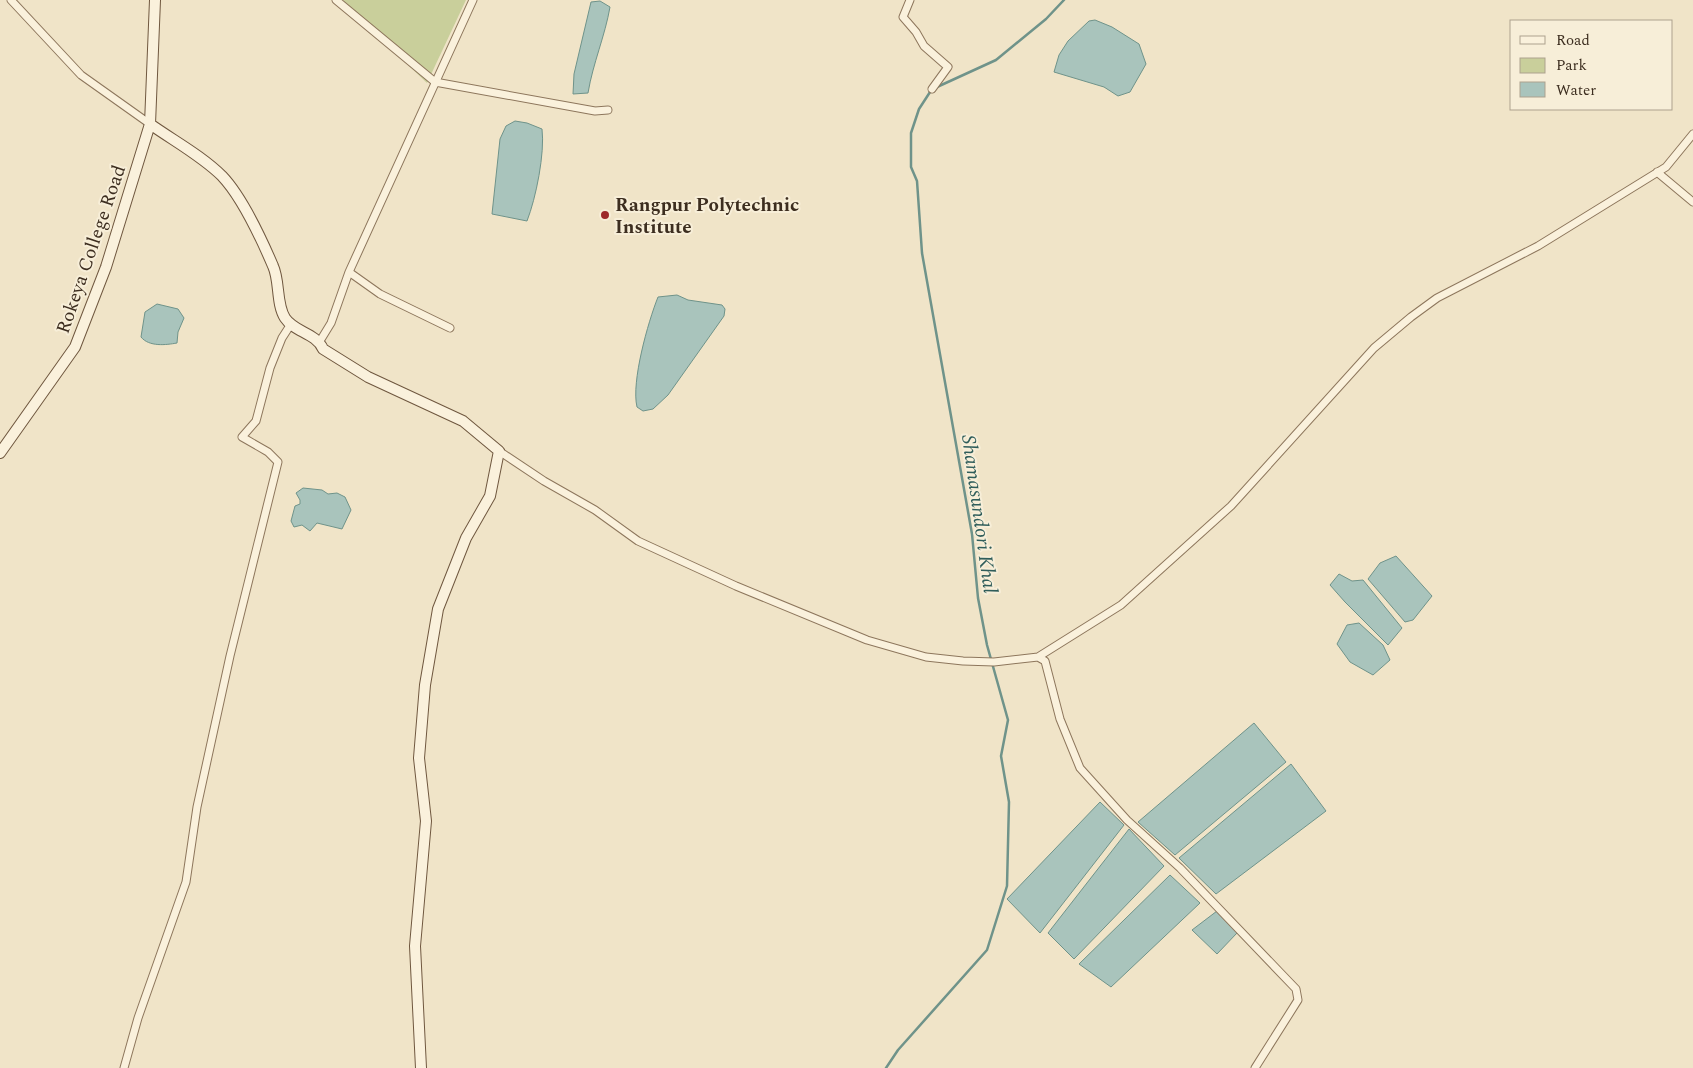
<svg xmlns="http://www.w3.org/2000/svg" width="1693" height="1068" font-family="Spectral,serif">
  <rect width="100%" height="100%" fill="#f0e4c8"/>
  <path fill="#c9cf9b" d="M344 0H466L427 83 342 2Z"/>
  <path fill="#a9c4bc" stroke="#6f938a" d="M600 1 610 7C605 36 593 63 588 93L573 94 574 74 591 2Z
    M1095 20 1112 27 1139 44 1146 64 1130 92 1118 96 1104 87 1054 72 1059 55 1068 41 1089 21Z
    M515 121 527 123 542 129C545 153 536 198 527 221L492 214 500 139 506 126Z
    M677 295 688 300 722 305 725 309 724 316 668 395 653 409 643 411 637 407C631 382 648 322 658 297Z
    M157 304 178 309 184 318 178 332 177 343C166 345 149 347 141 337L145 312Z
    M303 488 322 490 328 494 337 493 345 497 351 510 342 529 317 523 310 531 302 525 294 527 291 521 295 506 300 504V500L296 493Z
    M1396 556 1432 596 1413 620 1405 622 1368 579 1380 563Z
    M1339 574 1352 581 1363 580 1402 628 1388 645 1345 602 1330 585Z
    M1359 623 1383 645 1390 660 1373 675 1350 662 1337 644 1347 625Z
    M1254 723 1286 762 1175 855 1138 822Z
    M1291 764 1326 811 1216 894 1179 858Z
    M1100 802 1124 825 1040 933 1007 899Z
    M1129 829 1164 866 1074 959 1048 933Z
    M1170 875 1200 903 1111 987 1079 964Z
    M1217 911 1237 933 1217 954 1192 930Z"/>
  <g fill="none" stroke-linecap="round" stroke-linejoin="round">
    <path stroke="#6f938a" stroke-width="2.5" d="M937 87 996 60 1046 19 1064 0
      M886 1068 898 1050 987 950 1007 886 1009 802 1001 756 1008 720 987 645 978 598 972 534 922 253 917 181 911 167V133L919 109 932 89"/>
    <defs>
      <path id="street" d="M11 0 81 75 150 124
        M336 0 435 82 595 111 608 110
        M910 0 903 17 916 32 924 46 948 67 932 89
        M1657 172 1693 202
        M349 272 380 294 450 328
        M320 341 331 323 349 272 473 0
        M499 451 544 481 595 510 638 541 736 586 867 640 926 657 963 661 994 662 1038 657 1121 605 1231 506 1374 348 1411 317 1437 298 1538 246 1666 167 1693 134
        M1038 657 1045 661 1060 719 1080 768 1127 820 1180 868 1296 989 1298 1000 1255 1068
        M124 1068 138 1018 186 882 197 807 230 656 278 462 268 452 242 437 256 421 270 368 282 338 291 324"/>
      <path id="secondary" d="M150 124C174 141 202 156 222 176 243 198 261 238 273 266 280 281 276 304 285 318 294 332 316 333 323 349L368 377 463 421 499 451 490 496 466 538 438 609 425 685 419 758 426 821 415 946 421 1068
        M0 453 75 347 106 267 150 124 155 0"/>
    </defs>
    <use href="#street" stroke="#8d765c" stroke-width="9"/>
    <use href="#secondary" stroke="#6f573f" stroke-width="12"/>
    <use href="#street" stroke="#faf1dc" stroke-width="7"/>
    <use href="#secondary" stroke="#faf1dc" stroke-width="10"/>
  </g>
  <circle fill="#9e2a2b" stroke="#f7eed8" stroke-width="2" cx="605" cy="215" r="5"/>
  <g text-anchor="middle" stroke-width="4" stroke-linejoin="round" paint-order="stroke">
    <g font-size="19" font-weight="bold" fill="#3d2e20" stroke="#f7eed8" text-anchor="start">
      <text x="615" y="211">Rangpur Polytechnic<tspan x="615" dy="22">Institute</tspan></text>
    </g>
    <g font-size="19" fill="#3d2e20" stroke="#f7eed8">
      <text transform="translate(90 249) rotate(-71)" y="7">Rokeya College Road</text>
    </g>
    <g font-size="20" font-style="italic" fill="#2f5d5a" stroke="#f7eed8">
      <text transform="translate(980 514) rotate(82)" y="7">Shamasundori Khal</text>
    </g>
  </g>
  <rect x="1510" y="20" width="162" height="90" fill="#f7eed8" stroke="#ada18e"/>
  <rect x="1520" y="36" width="25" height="8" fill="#faf1dc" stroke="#ada18e"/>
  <text x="1556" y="45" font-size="15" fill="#3d2e20">Road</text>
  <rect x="1520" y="58" width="25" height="15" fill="#c9cf9b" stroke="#ada18e"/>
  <text x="1556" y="70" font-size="15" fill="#3d2e20">Park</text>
  <rect x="1520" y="82" width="25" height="15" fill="#a9c4bc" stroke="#ada18e"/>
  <text x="1556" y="95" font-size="15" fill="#3d2e20">Water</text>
</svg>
